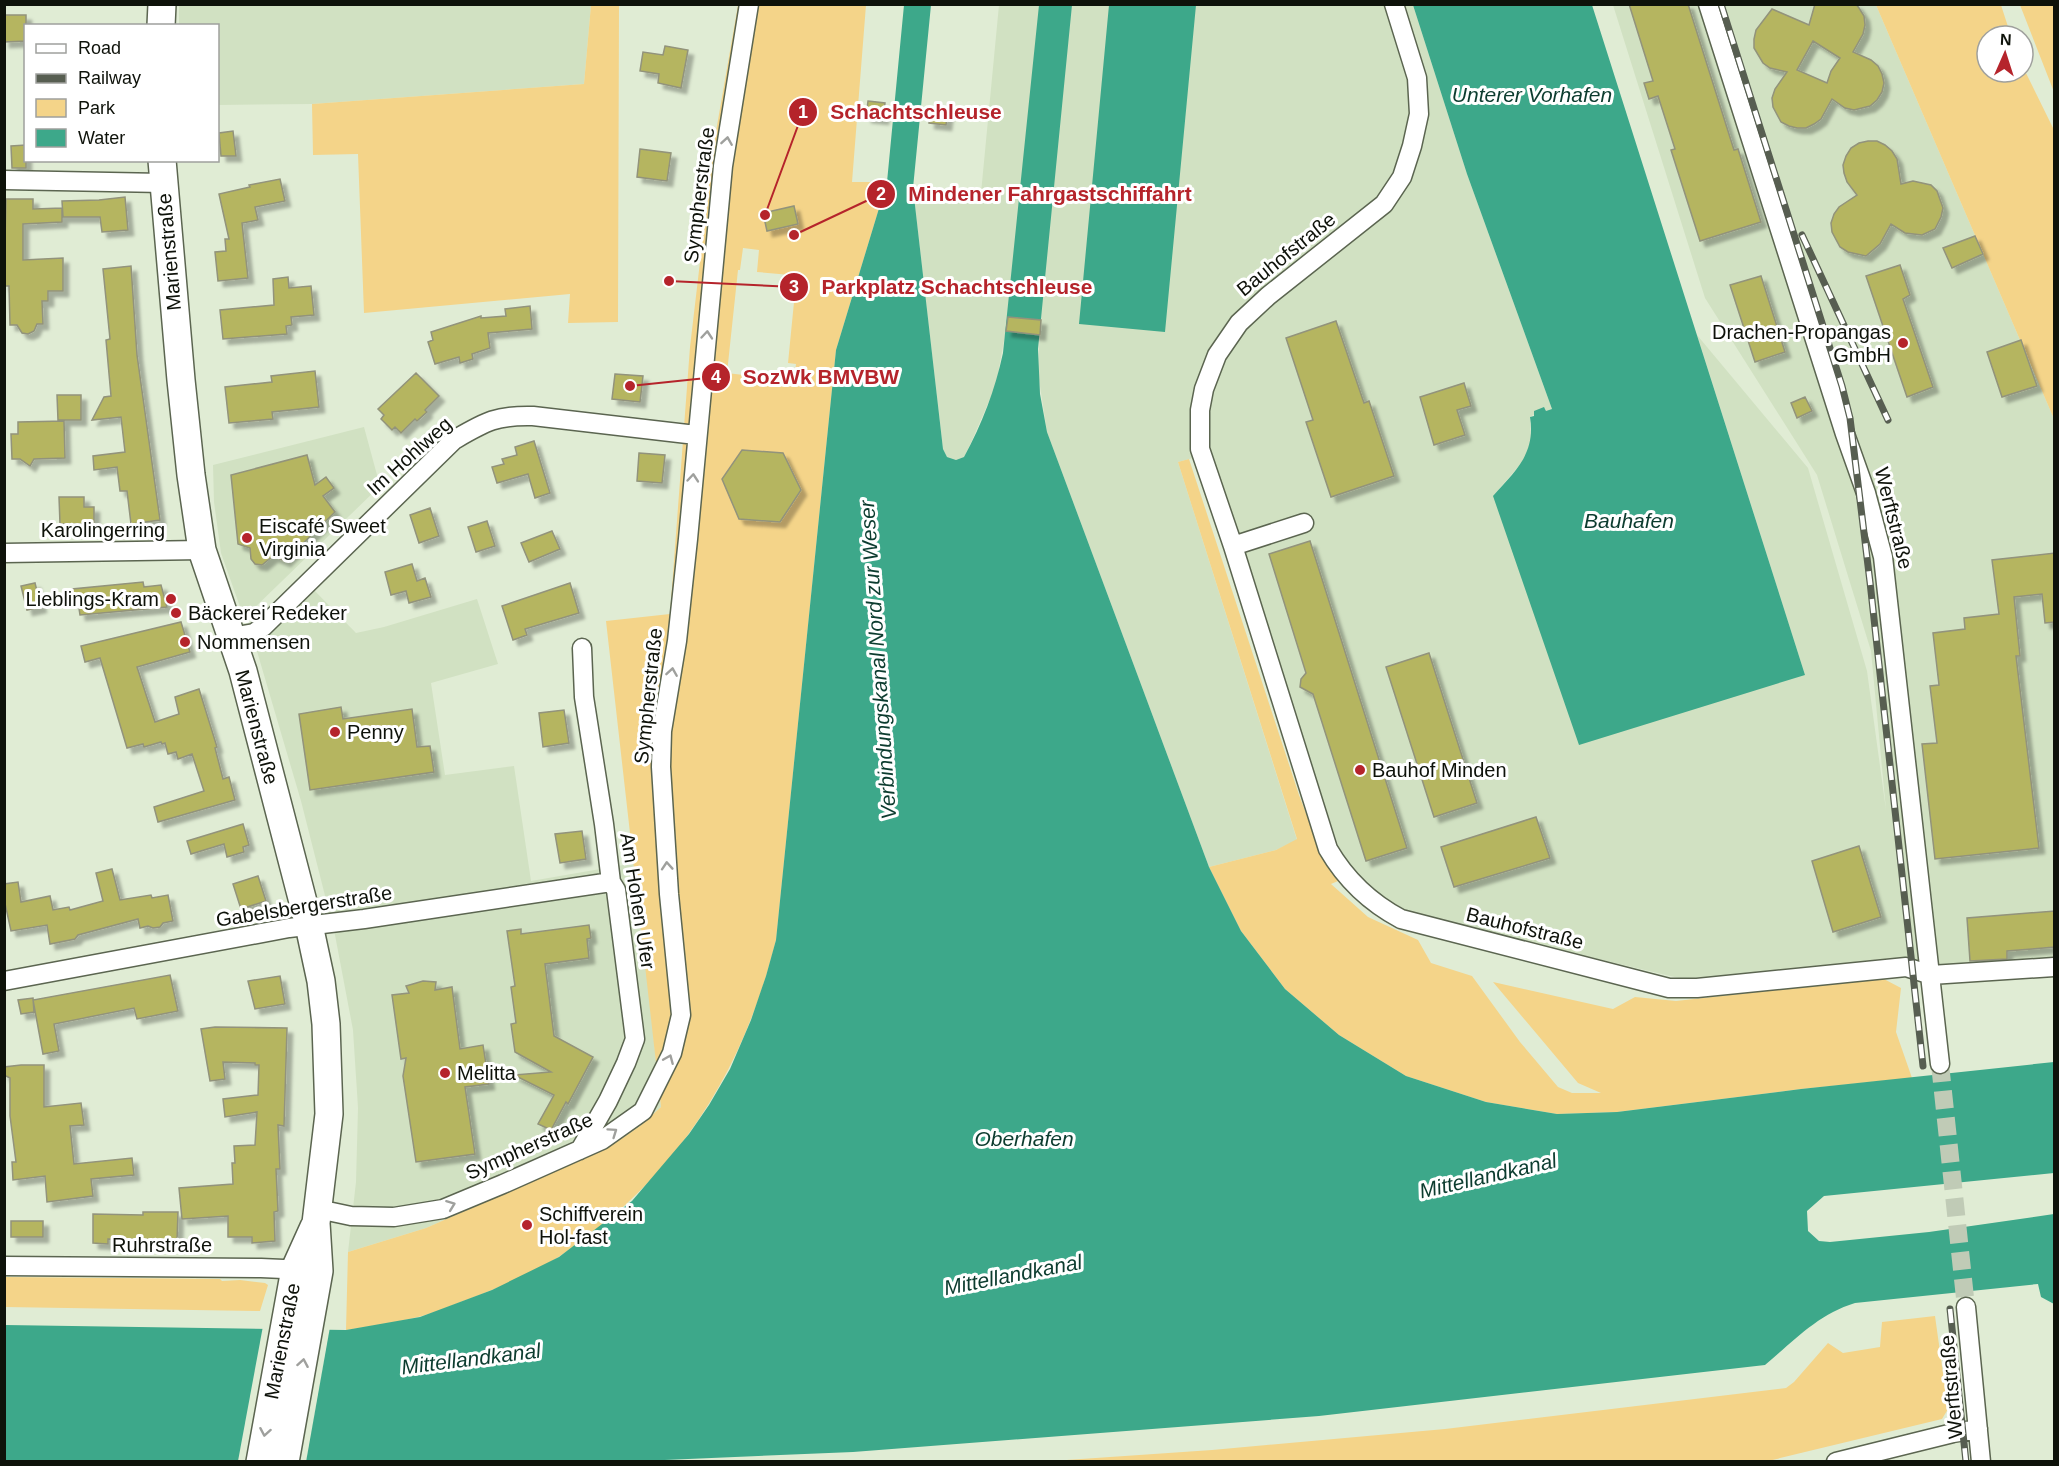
<svg xmlns="http://www.w3.org/2000/svg" width="2059" height="1466" font-family="Helvetica,sans-serif">
  <defs>
    <filter id="shadow"><feDropShadow dx="5.5" dy="5.5" stdDeviation="1.5" flood-color="#0004"/></filter>
  </defs>
  <rect width="100%" height="100%" fill="#e0ecd4"/>
  <path fill="#d1e1c2" d="M179 5H591L584 84 312 104 218 105V26H179Z
    M999 5H1413L1467 174 1552 409 1546 411 1545 408 1530 417 1531 444 1524 460 1493 496 1805 675 1697 335 1808 468 1867 671 1886 810 1871 651 1817 475 1705 298 1613 5H1876L2054 419V963L1935 970 1905 957 1683 979 1404 913 1384 903 1347 864 1337 842 1208 454 1178 462 1297 840 1276 850 1209 867 1047 432 1038 373 1040 327 1007 324 996 385 970 445 964 457 956 460 947 457 943 449 913 188 981 193Z
    M364 427 380 486 244 618 221 553 214 502 213 465Z
    M312 588 356 633 384 627 477 599 498 664 431 683 445 775 514 766 531 881 635 863 661 1107 640 1126 618 1141 576 1162 426 1228 348 1252 356 1182 358 1108 353 1030 335 935 301 801 254 641Z"/>
  <path fill="#f4d489" fill-rule="evenodd" d="M591 5H619L618 322 568 323 570 294 364 313 358 154 313 155 312 104 584 84Z
    M738 5H866L852 182H887L836 350 776 940C743 1073 675 1180 560 1256 536 1272 496 1289 469 1299 452 1305 435 1313 418 1317 394 1323 370 1326 346 1330L348 1252 426 1228 576 1162 618 1141 640 1126 661 1107 606 621 670 614 690 347 714 143ZM743 248 759 250 757 272 802 276 800 292H795L788 363 796 364 794 381 727 373 738 270H740Z
    M1876 5H2001L2011 36H1987V72H2023V67L2054 130V419Z
    M2020 5H2054V92Z
    M1189 459 1299 795 1321 853 1338 881 1331 884 1368 917 1418 940 1431 963 1472 976 1520 1042 1558 1087 1572 1093H1601L1578 1083 1493 982 1613 1009 1635 997 1676 1001 1882 978 1901 988 1896 1032 1912 1078 1801 1089 1617 1112 1557 1114 1486 1102 1406 1076 1339 1035 1285 989 1241 931 1209 867 1276 850 1297 839 1178 462Z
    M5 1277 220 1279 222 1281 240 1280 265 1283 268 1285 260 1311 5 1307Z
    M1935 1316 1948 1409 1942 1419 1764 1462 1052 1461 1212 1450 1445 1429 1786 1388 1794 1382 1828 1343 1843 1353 1880 1347 1882 1322Z"/>
  <path fill="#3da88a" d="M904 5H931L913 188 943 449 947 457 956 460 964 457C982 424 995 390 1003 353L1039 5H1072L1038 349 1040 394 1047 432 1209 867 1241 931 1285 989 1339 1035 1406 1076 1486 1102 1557 1114 1617 1112 1801 1089 2054 1062V1173L1824 1196 1807 1211 1808 1231 1819 1241 1830 1242 1929 1232 2054 1214V1304L2041 1297 2038 1284 1855 1303C1818 1314 1794 1341 1765 1365L1319 1416 853 1452 618 1462H5V1325L346 1330 420 1317 492 1290 559 1257 632 1201 689 1134 709 1105 730 1069 751 1020 766 976 776 940 836 350 887 182Z
    M1109 5H1196L1165 332 1079 324Z
    M1413 5H1592L1805 675 1579 745 1493 496C1515 471 1536 454 1530 417L1534 416V411L1544 407 1546 411 1552 409 1467 174Z"/>
  <path fill="#e0ecd4" d="M263 1326 330 1327 306 1462 238 1461Z"/>
  <path fill="#b5b560" stroke="#92937b" stroke-width="1.5" fill-rule="evenodd" filter="url(#shadow)" d="M1629 4H1688L1734 150 1738 149 1761 222 1700 241 1671 150 1675 149 1658 96 1649 99 1644 83 1653 81Z
    M1815 4H1856L1859 8 1864 16 1865 25 1863 34 1853 52 1871 60 1878 66 1882 74 1884 83 1882 92 1877 100 1870 106 1854 110 1845 108 1832 99 1821 119 1814 124 1806 128H1797L1789 126 1781 122 1773 107 1772 98 1775 89 1787 72 1770 68 1763 63 1754 48V39L1756 30 1772 9 1809 25ZM1813 41 1840 58 1831 71 1827 83 1797 70Z
    M4 15H26V41L4 42Z
    M665 46 688 50 681 88 658 83 659 74 640 71 643 52 663 55Z
    M868 101 885 103 883 119 866 117Z
    M931 107 948 109 946 125 929 123Z
    M233 131 236 156H221L219 133Z
    M1868 141H1877L1885 145 1892 151 1897 159 1901 184 1913 181 1931 185 1937 191 1943 208 1941 217 1935 229 1922 235 1905 233 1891 224 1880 244 1866 256 1848 252 1840 247 1832 232 1831 223 1834 214 1839 207 1857 195 1847 182 1844 173 1843 165 1846 156 1851 148 1859 143Z
    M26 145V168H12L11 146Z
    M640 149 671 153 667 181 637 177Z
    M280 179 285 201 255 207 258 220 242 223 248 278 218 281 215 252 226 251 225 239H229L219 194 250 187 249 185Z
    M125 197 128 230 102 232 100 217H63L62 201 99 200Z
    M6 199H33V209L62 208V222L23 224V260L63 258V291H48V301H42L43 324H37L34 331 28 334 22 333 17 325H10L9 286H4Z
    M794 206 798 224 767 231 763 213Z
    M1975 236 1983 254 1952 268 1943 248Z
    M1900 265 1910 295 1903 299 1933 387 1907 397 1866 276Z
    M131 266 137 355 160 520 131 524 127 491H120L117 467 94 470 93 456 125 452 121 417 92 420 104 397 111 396 106 340 110 339 103 269Z
    M1761 276 1785 352 1755 362 1730 285Z
    M288 277 289 288 311 286 314 315 291 317 292 325 286 326 287 334 223 339 220 310 274 305 273 279Z
    M530 306 532 329 488 333 490 348 472 354 473 359 460 363 459 357 435 364 428 342 433 340 431 332 481 316V318L506 316 505 309Z
    M1008 317 1041 320 1040 335 1006 331Z
    M1336 321 1364 403 1369 401 1394 476 1331 497 1306 422 1313 420 1286 338Z
    M2021 340 2037 386 2002 397 1987 352Z
    M315 371 319 407 272 412 273 419 229 423 225 387 272 382 271 376Z
    M416 373 439 396 425 410 427 412 417 421 415 419 401 433 395 427 392 430 381 419 384 415 378 409Z
    M615 374 643 376 640 402 612 399Z
    M1464 383 1471 406 1457 410 1465 435 1434 445 1420 397Z
    M57 395H81V420H58Z
    M1805 397 1812 411 1797 418 1791 403Z
    M64 421 65 458 34 459 30 466 20 459H12L11 434H18V422Z
    M534 441 550 493 535 498 528 474 497 483 492 467 504 464 502 459 517 455 515 447Z
    M742 450 783 453 801 490 780 522 739 519 722 479Z
    M639 453 665 455 662 483 637 481Z
    M307 455 315 485 326 477 334 488 323 496 335 512 285 561 273 556 262 565 255 564 251 559 250 548 238 544 231 475Z
    M59 497H84V507H94V524H60Z
    M430 508 439 536 419 543 410 515Z
    M487 521 495 546 476 552 468 527Z
    M552 531 560 549 529 562 521 543Z
    M1310 541 1407 848 1366 861 1313 694 1300 687 1301 679 1306 673 1269 554Z
    M2055 553V622L2045 623 2042 594 2014 597 2020 656H2016L2039 848 1935 859 1922 744 1937 743 1930 686 1939 685 1933 633 1965 629 1964 618 1999 614 1992 560Z
    M412 564 417 581 425 578 431 597 409 603 406 591 391 595 385 572Z
    M143 582 144 587 161 585 167 607 80 615 78 602H73L72 589Z
    M35 583 41 607 27 610 21 586Z
    M570 583 579 613 525 629 527 635 513 640 502 606Z
    M181 622 190 652 137 667 155 722 179 714 175 697 199 689 217 747 215 748 223 779 229 777 235 800 158 822 154 807 204 791 192 754 178 759 176 752 168 754 165 743 162 744 161 742 144 747 143 744 127 748 100 658 85 662 81 646Z
    M1429 653 1477 803 1434 817 1386 667Z
    M341 707 343 719 412 709 417 747 430 746 434 772 310 790 299 714Z
    M564 710 569 743 543 747 539 713Z
    M1536 817 1550 858 1454 887 1441 847Z
    M243 824 249 845 243 847 244 852 227 857 224 844 191 854 187 841Z
    M582 831 586 859 560 863 555 834Z
    M1859 846 1881 917 1833 932 1812 861Z
    M112 869 120 900 151 895 152 898 168 895 173 921 163 923 160 927 153 928 148 926 140 928 138 919 78 935 75 939 50 944 47 925 11 931 4 899V884L18 882 21 902 50 896 53 910 69 907 70 910 103 901 96 873Z
    M258 876 266 901 241 909 233 884Z
    M2055 911V947L2007 951V959L1970 961 1967 918Z
    M589 925 591 938 587 939 589 958 545 964 554 1036 593 1057 568 1104 566 1102 551 1130 538 1124 554 1095 514 1075 551 1072 515 1052 511 1024 516 1023 511 987 515 986 507 931 521 929V934Z
    M170 975 178 1011 137 1019 134 1008 54 1024 59 1051 43 1054 33 1000Z
    M280 976 285 1004 255 1009 248 981Z
    M423 981 436 982 435 990 452 987 460 1049 483 1045 489 1084 465 1087 475 1154 416 1162 403 1076 406 1058 401 1059 392 995 409 993 406 986Z
    M33 998 34 1012 21 1014 18 1000Z
    M215 1027 287 1028 284 1126 278 1125 280 1169H276L278 1211 274 1212 275 1241 252 1243V1237H228V1216L182 1219 179 1188 233 1184 232 1163H235L234 1146 255 1145 257 1112 225 1117 223 1099 258 1095 259 1065H255V1063L223 1062 225 1079 210 1081 201 1029Z
    M21 1065H44V1107L81 1103 84 1125 70 1126 74 1164 132 1158 134 1175 91 1179 93 1196 47 1202 45 1176 13 1180 12 1162H16L10 1116V1078L4 1075V1067Z
    M143 1212H178L177 1240 108 1239V1244L93 1243V1214L143 1215Z
    M11 1221H43V1237H11Z"/>
  <g fill="none" stroke-linecap="round" stroke-linejoin="round">
    <path stroke="#c0cbb6" stroke-width="18" stroke-dasharray="18 9" stroke-linecap="butt" d="M1940 1064 1966 1307"/>
    <defs>
      <path id="minor" d="M1394 4 1417 78 1419 114 1412 146 1402 177 1384 204 1268 296 1239 323 1217 355 1204 389 1200 410V449L1233 546 1328 849C1346 880 1369 902 1401 919L1669 988H1697L1906 967 1931 975 2054 967
        M1708 4 1845 434 1866 493 1883 557 1940 1064
        M4 180 163 183
        M1233 546 1304 523
        M4 553 202 550
        M231 637 254 633 263 627 454 440C485 422 496 415 533 416L696 435
        M4 981 289 928 364 919 611 882
        M580 1150 608 1101 626 1063 635 1039 616 890 611 882 604 824 584 697 582 648
        M318 1209 351 1216 394 1217 443 1209 503 1184 602 1140 643 1111 672 1053 681 1015 669 894 661 767 662 731 677 641 688 539 723 166 749 4
        M4 1266 261 1268 306 1270
        M1966 1307 1981 1462
        M1836 1462 1953 1433 1978 1429"/>
      <path id="primary" d="M161 26 162 4
        M162 160 181 380 191 475 202 550 243 671 309 925 321 981 326 1024 329 1114 316 1223 319 1271 285 1462
        M260 1462 295 1269 314 1227"/>
    </defs>
    <use href="#minor" stroke="#5b6550" stroke-width="21"/>
    <use href="#primary" stroke="#5b6550" stroke-width="30"/>
    <use href="#minor" stroke="#fff" stroke-width="18"/>
    <use href="#primary" stroke="#fff" stroke-width="27"/>
    <defs>
      <path id="rail" d="M1721 4 1842 386 1850 418 1870 582 1923 1066
        M1802 235 1888 420
        M1950 1309 1966 1462"/>
    </defs>
    <use href="#rail" stroke="#575e51" stroke-width="7"/>
    <use href="#rail" stroke="#fff" stroke-width="4.5" stroke-dasharray="14" stroke-linecap="butt"/>
  </g>
  <defs><path id="oneway-chevron" d="M-2-3.5L2.5 0L-2 3.5" fill="none" stroke-width="1.6" stroke-linecap="round" stroke-linejoin="round" transform="scale(1.5)"/></defs>
  <g stroke="#9fa09d">
    <use href="#oneway-chevron" transform="translate(727 141) rotate(-81)"/>
    <use href="#oneway-chevron" transform="translate(707 335) rotate(-85)"/>
    <use href="#oneway-chevron" transform="translate(693 478) rotate(-85)"/>
    <use href="#oneway-chevron" transform="translate(672 672) rotate(-81)"/>
    <use href="#oneway-chevron" transform="translate(667 866) rotate(-94)"/>
    <use href="#oneway-chevron" transform="translate(669 1059) rotate(-67)"/>
    <use href="#oneway-chevron" transform="translate(613 1132) rotate(-35)"/>
    <use href="#oneway-chevron" transform="translate(451 1205) rotate(-21)"/>
    <use href="#oneway-chevron" transform="translate(303 1363) rotate(-80)"/>
    <use href="#oneway-chevron" transform="translate(265 1432) rotate(100)"/>
  </g>
  <g fill="#b5242b" stroke="#fff" stroke-width="2">
    <circle cx="1903" cy="343" r="6"/>
    <circle cx="247" cy="538" r="6"/>
    <circle cx="171" cy="599" r="6"/>
    <circle cx="176" cy="613" r="6"/>
    <circle cx="185" cy="642" r="6"/>
    <circle cx="335" cy="732" r="6"/>
    <circle cx="1360" cy="770" r="6"/>
    <circle cx="445" cy="1073" r="6"/>
    <circle cx="527" cy="1225" r="6"/>
  </g>
  <g text-anchor="middle" stroke-width="6" stroke-linejoin="round" paint-order="stroke">
    <g font-size="20" fill="#0e120a" stroke="#fff">
      <text transform="translate(699 195) rotate(-83)" y="7">Sympherstraße</text>
      <text transform="translate(169 252) rotate(-95)" y="7">Marienstraße</text>
      <text transform="translate(1286 254) rotate(-39)" y="7">Bauhofstraße</text>
      <text transform="translate(409 456) rotate(-42)" y="7">Im Hohlweg</text>
      <text transform="translate(1894 518) rotate(76)" y="7">Werftstraße</text>
      <text x="103" y="537">Karolingerring</text>
      <text transform="translate(648 696) rotate(-84)" y="7">Sympherstraße</text>
      <text transform="translate(257 727) rotate(75)" y="7">Marienstraße</text>
      <text transform="translate(638 901) rotate(81)" y="7">Am Hohen Ufer</text>
      <text transform="translate(304 906) rotate(-9)" y="7">Gabelsbergerstraße</text>
      <text transform="translate(1525 928) rotate(14)" y="7">Bauhofstraße</text>
      <text transform="translate(529 1146) rotate(-24)" y="7">Sympherstraße</text>
      <text x="162" y="1252">Ruhrstraße</text>
      <text transform="translate(282 1341) rotate(-79)" y="7">Marienstraße</text>
      <text transform="translate(1951 1387) rotate(-95)" y="7">Werftstraße</text>
    </g>
    <g font-size="20" fill="#0e120a" stroke="#fff" text-anchor="start">
      <text x="1891" y="339" text-anchor="end">Drachen-Propangas<tspan x="1891" dy="23">GmbH</tspan></text>
      <text x="259" y="533">Eiscafé Sweet<tspan x="259" dy="23">Virginia</tspan></text>
      <text x="159" y="606" text-anchor="end">Lieblings-Kram</text>
      <text x="188" y="620">Bäckerei Redeker</text>
      <text x="197" y="649">Nommensen</text>
      <text x="347" y="739">Penny</text>
      <text x="1372" y="777">Bauhof Minden</text>
      <text x="457" y="1080">Melitta</text>
      <text x="539" y="1221">Schiffverein<tspan x="539" dy="23">Hol-fast</tspan></text>
    </g>
    <g font-size="21" font-style="italic" fill="#0c3c2f" stroke="#fff">
      <text x="1532" y="102">Unterer Vorhafen</text>
      <text x="1629" y="528">Bauhafen</text>
      <text transform="translate(878 660) rotate(-94)" y="7">Verbindungskanal Nord zur Weser</text>
      <text x="1024" y="1146">Oberhafen</text>
      <text transform="translate(1488 1176) rotate(-13)" y="7">Mittellandkanal</text>
      <text transform="translate(1013 1275) rotate(-11)" y="7">Mittellandkanal</text>
      <text transform="translate(471 1359) rotate(-7)" y="7">Mittellandkanal</text>
    </g>
  </g>
  <path fill="none" stroke="#b5242b" stroke-width="2" d="M765 215L803 112M794 235L881 194M669 281L794 287M630 386L716 377"/>
  <g fill="#b5242b" stroke="#fff" stroke-width="2">
    <circle cx="765" cy="215" r="6"/>
    <circle cx="794" cy="235" r="6"/>
    <circle cx="669" cy="281" r="6"/>
    <circle cx="630" cy="386" r="6"/>
    <circle cx="803" cy="112" r="15"/>
    <circle cx="881" cy="194" r="15"/>
    <circle cx="794" cy="287" r="15"/>
    <circle cx="716" cy="377" r="15"/>
  </g>
  <g font-size="18" text-anchor="middle" font-weight="bold" fill="#fff">
    <text x="803" y="118">1</text>
    <text x="881" y="200">2</text>
    <text x="794" y="293">3</text>
    <text x="716" y="383">4</text>
  </g>
  <g font-size="21" text-anchor="middle" font-weight="bold" fill="#b5242b" stroke="#fff" stroke-width="6" stroke-linejoin="round" paint-order="stroke">
    <text x="916" y="119">Schachtschleuse</text>
    <text x="1050" y="201">Mindener Fahrgastschiffahrt</text>
    <text x="957" y="294">Parkplatz Schachtschleuse</text>
    <text x="821" y="384">SozWk BMVBW</text>
  </g>
  <rect width="2059" height="1466" fill="none" stroke="#0e120a" stroke-width="12"/>
  <rect x="24" y="24" width="195" height="138" fill="#ffffff" stroke="#9fa09d" stroke-width="1.5"/>
  <rect x="36" y="44" width="30" height="9" fill="#ffffff" stroke="#9fa09d" stroke-width="1.5"/>
  <text x="78" y="54" font-size="18" fill="#0e120a">Road</text>
  <rect x="36" y="74" width="30" height="9" fill="#575e51" stroke="#9fa09d" stroke-width="1.5"/>
  <text x="78" y="84" font-size="18" fill="#0e120a">Railway</text>
  <rect x="36" y="99" width="30" height="18" fill="#f4d489" stroke="#9fa09d" stroke-width="1.5"/>
  <text x="78" y="114" font-size="18" fill="#0e120a">Park</text>
  <rect x="36" y="129" width="30" height="18" fill="#3da88a" stroke="#9fa09d" stroke-width="1.5"/>
  <text x="78" y="144" font-size="18" fill="#0e120a">Water</text>
  <g transform="translate(2005 54) rotate(3)"><circle r="28" fill="#ffffff" stroke="#9fa09d" stroke-width="1.5"/>
  <path d="M0-4.5L10 22L0 15L-10 22Z" fill="#b5242b"/>
  <text y="-9" font-size="16" font-weight="bold" text-anchor="middle" fill="#0e120a">N</text>
  </g>
</svg>
